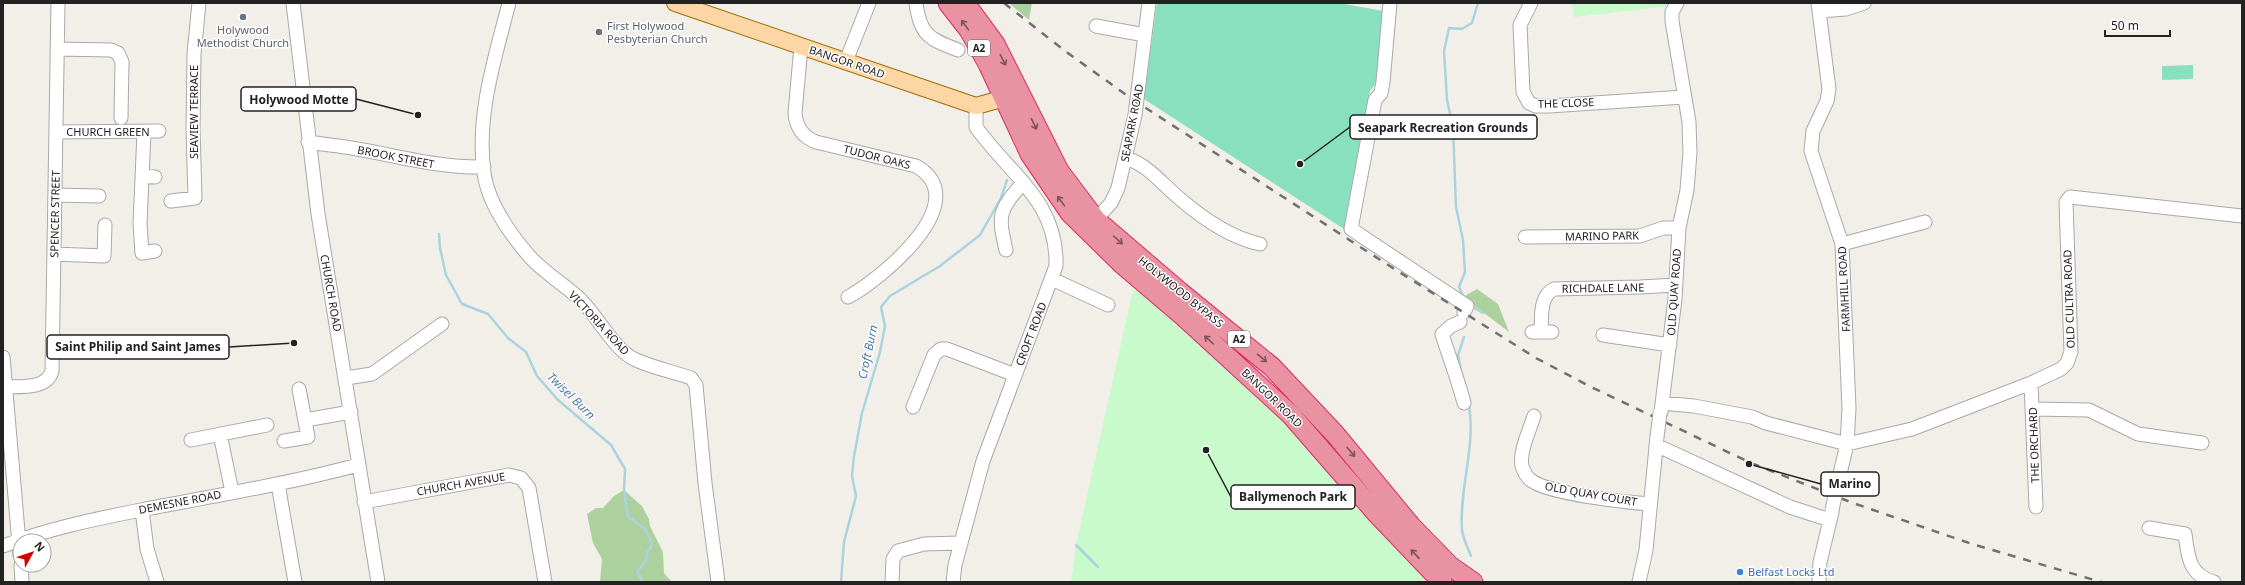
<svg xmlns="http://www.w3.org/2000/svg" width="2245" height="585" font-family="'Noto Sans',sans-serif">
  <rect width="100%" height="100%" fill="#f2efe9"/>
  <path fill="#add19e" d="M1009 3H1032L1029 20Z
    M1477 289 1498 304 1509 332 1463 297Z
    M624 490 642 506 649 519 650 526 663 552 664 573 672 582H600L602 559 593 543 587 514 596 508H603L614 496Z"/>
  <path fill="#c8facc" d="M1572 3H1673L1670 6 1574 17Z
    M1133 290 1139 292C1192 335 1245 380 1294 428 1342 476 1383 530 1427 582H1071L1076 545Z"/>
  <path fill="#88e0be" d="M1157 3H1339L1383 11 1377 82 1370 91 1344 229 1144 99Z
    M2193 65V79L2162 80V66Z"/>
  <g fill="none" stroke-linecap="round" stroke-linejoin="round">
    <path stroke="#aad3df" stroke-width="2.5" d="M439 234 440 248 446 275 462 304 488 314 508 338 526 352 537 376 558 400 611 445 625 469 624 490 628 517C640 524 649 530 652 545L647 553 646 561 637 572 643 582
      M1464 298 1459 287 1465 272 1463 240 1456 207 1453 127 1447 100 1444 51 1449 28 1462 29 1472 23 1478 3
      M1471 306 1483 313
      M1461 371 1458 355 1464 337
      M1469 405C1476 447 1459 488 1462 530 1463 539 1468 548 1471 556
      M1076 545 1098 567
      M841 582 844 542 856 496 852 476 854 456 862 413 880 352 885 326 881 307 890 296 940 266 980 235 1001 198 1007 180"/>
    <defs>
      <path id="minor" d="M293 3 318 214 378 582
        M509 3C495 58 476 115 484 173 488 203 511 235 530 257 546 274 565 285 581 300 598 317 615 351 636 360 654 368 674 372 691 378L696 385 705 483 718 582
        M916 3C920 35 929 39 958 50
        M1390 3 1383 82 1381 93 1375 100 1351 229 1467 306 1464 312
        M1531 3 1520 25 1523 92 1529 103 1536 106H1549L1684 97
        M1818 3 1829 89 1827 101 1813 131 1811 151 1842 244 1849 408 1847 444 1839 478
        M1819 11 1846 9 1864 3
        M1096 26 1145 35
        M801 46 795 113C796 127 803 137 816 142L916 166C977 201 881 279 848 297
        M57 49 111 50 118 53 122 62 121 118
        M846 61 869 3
        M56 132 159 131
        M144 132 140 224 142 253 155 251
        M308 142C320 144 333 145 345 147 392 154 436 168 484 167
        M1126 158C1148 165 1161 183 1179 198 1201 217 1231 238 1260 244
        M142 176 155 177
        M55 195 99 196
        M171 201 195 198 193 129 194 54 199 3
        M1091 225 1111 203 1118 188 1135 115 1149 3
        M1525 237 1640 236 1663 228H1679
        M1842 244 1925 222
        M1006 250C998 215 998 211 1023 183
        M54 254 104 256 105 225
        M1052 279 1108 305
        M1460 322 1451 326 1442 334C1449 357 1458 379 1464 403
        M1532 332H1552
        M1541 332C1542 318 1539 296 1554 289L1640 287 1676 285
        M1603 335 1670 345
        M3 357 20 555
        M346 378 372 374 442 324
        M2031 383 2036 507
        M3 387C19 386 47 390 52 371L58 3
        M1662 403 1694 406 1752 417 1766 423 1847 444 1912 429 2031 383 2061 369 2067 363 2071 352 2066 202 2070 197 2242 216
        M913 407 934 355 941 349H947L1015 375
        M2033 409 2089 410 2138 434 2202 443
        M1661 412 1675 299 1679 228 1687 190 1690 153 1689 122 1672 21V12L1677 3
        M1534 416C1530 430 1519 451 1522 466 1524 472 1527 478 1532 481 1551 494 1624 502 1649 504
        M305 420 351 412
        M220 434 232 492
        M191 440 267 425
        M284 441 308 437 299 389
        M1656 445 1790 507 1830 520
        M278 484 295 582
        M364 502 509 475 521 478 529 488 545 582
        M142 510 147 549 157 582
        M2149 528 2185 534C2188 557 2189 575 2214 582
        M3 546C47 529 95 519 141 510 214 496 287 484 358 465
        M21 565 22 582
        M892 582 893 559 898 551 924 544 961 543
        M953 582 955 565 983 461 1056 266C1058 201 1010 175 976 127V106
        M1639 582 1646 550 1657 437
        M1819 582 1820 562 1832 512"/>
      <path id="major" d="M675 3 976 106 994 101 1014 91"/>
      <path id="highway" d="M948 3 969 30 988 64 1030 154 1070 213 1122 264 1183 316 1291 415 1377 514 1442 582
        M965 3 995 44 1059 171 1096 220 1180 292 1272 367 1335 434 1411 526 1450 566 1473 582"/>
    </defs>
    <use href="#minor" stroke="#a9a9a9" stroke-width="15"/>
    <use href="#major" stroke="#a06b00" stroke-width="18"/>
    <use href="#highway" stroke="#dc2a67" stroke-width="21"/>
    <use href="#minor" stroke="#fff" stroke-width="13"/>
    <use href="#major" stroke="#fcd6a4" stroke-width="16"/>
    <use href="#highway" stroke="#e892a2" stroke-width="19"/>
    <path stroke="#707070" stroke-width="2.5" stroke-dasharray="8 8" stroke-linecap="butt" d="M1004 3 1065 51 1132 99 1385 263 1536 358 1589 386 1751 463 1853 503 1972 544 2101 582"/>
    <defs>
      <path id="minor-bridge" d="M1657 437 1660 413
        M1832 510 1839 478"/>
    </defs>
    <use href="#minor-bridge" stroke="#a9a9a9" stroke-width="15" stroke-linecap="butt"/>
    <use href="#minor-bridge" stroke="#fff" stroke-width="13"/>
  </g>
  <defs><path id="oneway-shaft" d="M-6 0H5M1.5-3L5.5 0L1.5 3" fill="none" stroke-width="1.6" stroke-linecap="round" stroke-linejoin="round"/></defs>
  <g stroke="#7b545c">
    <use href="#oneway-shaft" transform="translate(965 25) rotate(-126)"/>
    <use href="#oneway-shaft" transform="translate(1003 60) rotate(63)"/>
    <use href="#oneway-shaft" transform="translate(1034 124) rotate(64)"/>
    <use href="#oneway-shaft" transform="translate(1061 201) rotate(-126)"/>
    <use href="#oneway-shaft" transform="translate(1118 240) rotate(42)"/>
    <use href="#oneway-shaft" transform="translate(1209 340) rotate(-138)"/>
    <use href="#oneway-shaft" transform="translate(1262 358) rotate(40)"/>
    <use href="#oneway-shaft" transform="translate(1351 452) rotate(50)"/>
    <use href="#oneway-shaft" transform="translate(1415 554) rotate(-133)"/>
  </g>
  <g fill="#6b7280" stroke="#fff" stroke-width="1.5">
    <circle cx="243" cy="17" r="4"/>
    <circle cx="599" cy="32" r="4"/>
  </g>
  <circle fill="#3f7fe0" stroke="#fff" stroke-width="1.5" cx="1740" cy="572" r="4"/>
  <g text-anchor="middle" stroke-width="3" stroke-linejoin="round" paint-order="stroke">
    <g fill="#fff" stroke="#646464" stroke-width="1">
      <rect x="968" y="40" width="22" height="16" rx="3"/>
      <rect x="1228" y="331" width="22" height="16" rx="3"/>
    </g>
    <g font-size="10" font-weight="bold" fill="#222">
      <text x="979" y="52">A2</text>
      <text x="1239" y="343">A2</text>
    </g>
    <g font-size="11" fill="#5b616d" stroke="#fff" text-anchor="start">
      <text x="607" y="30">First Holywood<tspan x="607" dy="13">Pesbyterian Church</tspan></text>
      <text x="243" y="34" text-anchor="middle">Holywood<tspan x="243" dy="13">Methodist Church</tspan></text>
    </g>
    <g font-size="11" fill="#222" stroke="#fff">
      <text transform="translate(847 62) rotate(19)" y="4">BANGOR ROAD</text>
      <text transform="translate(1566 103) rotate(-2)" y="4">THE CLOSE</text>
      <text transform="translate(194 112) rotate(-90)" y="4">SEAVIEW TERRACE</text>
      <text transform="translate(1132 123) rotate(-79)" y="4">SEAPARK ROAD</text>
      <text x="108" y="136">CHURCH GREEN</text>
      <text transform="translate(396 157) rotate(11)" y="4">BROOK STREET</text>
      <text transform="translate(877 157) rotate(14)" y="4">TUDOR OAKS</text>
      <text transform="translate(55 214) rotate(-89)" y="4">SPENCER STREET</text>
      <text transform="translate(1602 236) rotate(-1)" y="4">MARINO PARK</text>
      <text transform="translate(1603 288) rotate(-1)" y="4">RICHDALE LANE</text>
      <text transform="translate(1844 289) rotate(-93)" y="4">FARMHILL ROAD</text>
      <text transform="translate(1181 292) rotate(39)" y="4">HOLYWOOD BYPASS</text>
      <text transform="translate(1674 292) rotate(-86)" y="4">OLD QUAY ROAD</text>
      <text transform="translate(331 293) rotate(80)" y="4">CHURCH ROAD</text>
      <text transform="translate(2069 299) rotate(-92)" y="4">OLD CULTRA ROAD</text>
      <text transform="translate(599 323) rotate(47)" y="4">VICTORIA ROAD</text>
      <text transform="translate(1031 334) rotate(-69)" y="4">CROFT ROAD</text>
      <text transform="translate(1272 398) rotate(44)" y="4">BANGOR ROAD</text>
      <text transform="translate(2034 445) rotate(-92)" y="4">THE ORCHARD</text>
      <text transform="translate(461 484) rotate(-10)" y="4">CHURCH AVENUE</text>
      <text transform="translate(1591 494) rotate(10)" y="4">OLD QUAY COURT</text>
      <text transform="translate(180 502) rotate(-11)" y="4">DEMESNE ROAD</text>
    </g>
    <g font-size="11" fill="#366cbe" stroke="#fff" text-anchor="start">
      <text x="1748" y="576">Belfast Locks Ltd</text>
    </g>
    <g font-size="12" font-style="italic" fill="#4a7aab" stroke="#fff">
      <text transform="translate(868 352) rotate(-78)" y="4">Croft Burn</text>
      <text transform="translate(571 396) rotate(44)" y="4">Twisel Burn</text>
    </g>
  </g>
  <path fill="none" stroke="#222" stroke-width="1.5" d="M418 115L356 99M1300 164L1350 127M294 343L229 347M1749 464L1821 484M1206 450L1231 497"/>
  <g fill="#222" stroke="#fff" stroke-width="1.5">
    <circle cx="418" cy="115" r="4"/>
    <circle cx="1300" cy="164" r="4"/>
    <circle cx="294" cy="343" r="4"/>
    <circle cx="1749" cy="464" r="4"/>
    <circle cx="1206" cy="450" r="4"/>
  </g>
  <g fill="#fff" stroke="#222" stroke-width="1.5">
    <rect x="241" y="87" width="115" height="24" rx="4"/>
    <rect x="1350" y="115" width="187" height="24" rx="4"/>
    <rect x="47" y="335" width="182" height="24" rx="4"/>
    <rect x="1821" y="472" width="58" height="24" rx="4"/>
    <rect x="1231" y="485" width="124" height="24" rx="4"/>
  </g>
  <g font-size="12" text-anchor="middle" font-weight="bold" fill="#222">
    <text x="299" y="104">Holywood Motte</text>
    <text x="1443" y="132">Seapark Recreation Grounds</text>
    <text x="138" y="351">Saint Philip and Saint James</text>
    <text x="1850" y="488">Marino</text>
    <text x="1293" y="501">Ballymenoch Park</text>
  </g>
  <rect width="2245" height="585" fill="none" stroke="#222222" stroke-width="8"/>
  <g transform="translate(32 553) rotate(50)"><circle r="19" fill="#ffffff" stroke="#a7a7a7"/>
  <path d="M0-3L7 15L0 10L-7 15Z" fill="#d40000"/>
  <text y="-6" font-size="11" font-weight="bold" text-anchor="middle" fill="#222222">N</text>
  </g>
  <path d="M2105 30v6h65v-6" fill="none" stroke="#222222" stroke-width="2"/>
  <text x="2111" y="30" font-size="12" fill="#222222" stroke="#ffffff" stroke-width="3" paint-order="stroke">50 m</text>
</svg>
